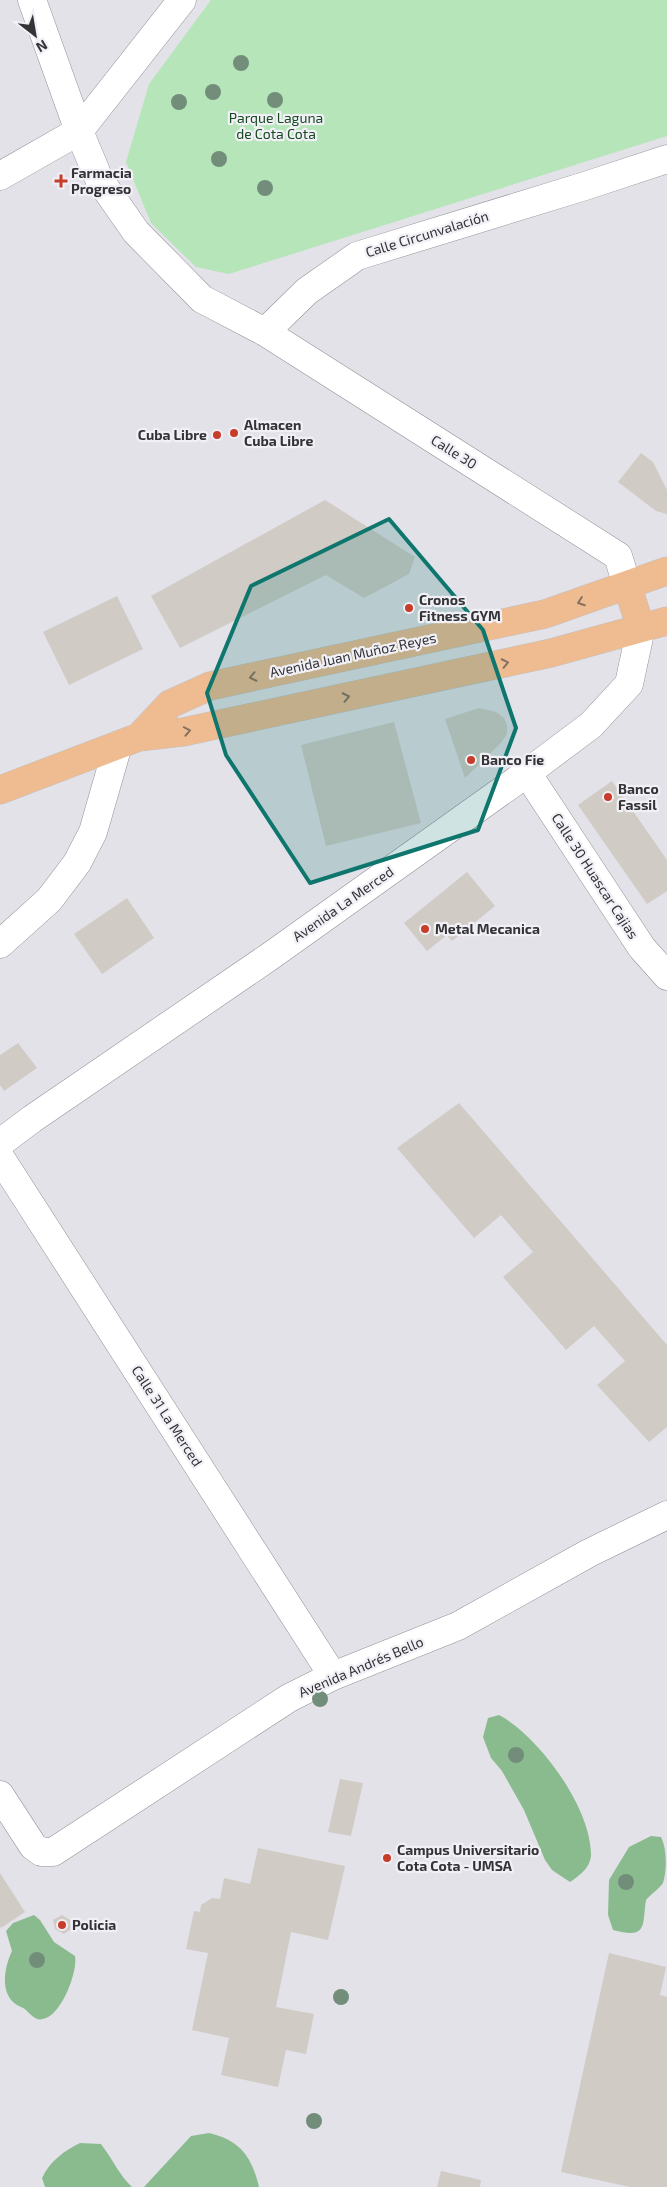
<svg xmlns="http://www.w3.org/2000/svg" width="667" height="2187" font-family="'Exo 2',sans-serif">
  <rect width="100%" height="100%" fill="#e3e2e9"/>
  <path fill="#b5e5b8" d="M211 0H667V136L229 274 196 267 151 223 126 162 149 84Z"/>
  <path fill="#8abb8e" d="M499 1715C539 1736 592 1809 591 1856 590 1868 579 1876 570 1882L552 1870 545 1860 524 1810 502 1771 491 1758 483 1737 488 1718Z
    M651 1836 661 1837C667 1848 667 1871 663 1883 659 1889 651 1894 646 1900 642 1924 649 1940 613 1930L608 1915 609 1880 629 1847Z
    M34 1915 40 1920 54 1942 75 1956C78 1972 61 2016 43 2019 36 2021 31 2015 26 2010 23 2007 17 2006 13 2002 0 1989 5 1966 12 1951L6 1931 13 1923Z
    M209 2133C240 2140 252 2157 259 2187H144L191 2136Z
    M80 2143 101 2144C112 2158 119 2175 132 2187H45L42 2178C50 2161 64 2151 80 2143Z"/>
  <path fill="#d1cbc6" d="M641 453 653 462 667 490V514L656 511 618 482Z
    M325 500 415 557 409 574 364 598 326 575 180 648 151 596Z
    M117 596 143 649 69 685 43 632Z
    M479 708 496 712 504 718 507 725V734L501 743 465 778 445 719Z
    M394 722 421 823 326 846 301 745Z
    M612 781 667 860V891L647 904 578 805Z
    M467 872 495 906 452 941 447 935 427 951 404 923Z
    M127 898 154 938 102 974 74 934Z
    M18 1043 37 1068 4 1091 0 1085V1055Z
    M459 1103 667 1345V1427L649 1442 597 1385 625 1361 594 1326 566 1350 503 1277 533 1252 501 1215 474 1238 397 1148Z
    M340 1779 363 1783 351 1836 328 1832Z
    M258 1848 345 1866 328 1940 291 1932 276 2007 314 2014 306 2054 286 2050 278 2087 221 2075 229 2038 192 2030 208 1953 186 1949 194 1911 200 1912 201 1905 212 1898 220 1899 224 1878 250 1884Z
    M0 1873 25 1912 1 1928 0 1926Z
    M62 1915 70 1920 71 1929 64 1934 55 1929 53 1920Z
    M609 1953 666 1967 660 1995 667 1997V2187H630L561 2172Z
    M441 2171 481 2180 480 2187H437Z"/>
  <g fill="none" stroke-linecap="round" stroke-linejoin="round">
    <defs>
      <path id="minor" d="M32 0 79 131 99 179 136 232 202 299 265 332 618 556 627 585
        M0 176 79 131 182 0
        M265 332 307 291 357 256 585 186 667 159
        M527 773 642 948 667 976
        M0 944 49 900 77 863 93 832 118 745
        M0 1143 32 1119 269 957 527 773 591 725 629 684 641 628
        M0 1157 333 1676
        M0 1795 33 1846 41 1852H53L289 1698 333 1676 458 1626 589 1553 667 1515"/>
      <path id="major" d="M627 585 641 628
        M139 737 170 704 210 686 545 614 667 571
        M0 790 139 737 183 732 551 653 667 621"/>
    </defs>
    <use href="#minor" stroke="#939299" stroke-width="29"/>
    <use href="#major" stroke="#c2c2c3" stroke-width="29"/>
    <use href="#minor" stroke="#fff" stroke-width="28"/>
    <use href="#major" stroke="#efbc92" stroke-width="28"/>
  </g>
  <g fill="#728e7a">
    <circle cx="241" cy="63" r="8"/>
    <circle cx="213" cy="92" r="8"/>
    <circle cx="275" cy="100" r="8"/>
    <circle cx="179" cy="102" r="8"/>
    <circle cx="219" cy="159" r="8"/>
    <circle cx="265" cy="188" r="8"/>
    <circle cx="320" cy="1699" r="8"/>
    <circle cx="516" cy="1755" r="8"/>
    <circle cx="626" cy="1882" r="8"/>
    <circle cx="37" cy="1960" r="8"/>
    <circle cx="341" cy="1997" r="8"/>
    <circle cx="314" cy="2121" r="8"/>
  </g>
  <defs><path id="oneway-chevron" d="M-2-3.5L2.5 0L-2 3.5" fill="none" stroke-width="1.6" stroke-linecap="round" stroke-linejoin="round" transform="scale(1.25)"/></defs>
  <g stroke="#88715f">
    <use href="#oneway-chevron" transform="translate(581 602) rotate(160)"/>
    <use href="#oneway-chevron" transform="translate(505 663) rotate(-12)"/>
    <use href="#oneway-chevron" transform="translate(253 677) rotate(168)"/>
    <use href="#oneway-chevron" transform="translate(346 697) rotate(-12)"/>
    <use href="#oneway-chevron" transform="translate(187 731) rotate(-11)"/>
  </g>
  <path fill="#0f766e" fill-opacity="0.2" stroke="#0f766e" stroke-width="4" stroke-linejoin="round" d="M389 519 483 630 516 728 478 830 310 883 226 755 207 693 251 586Z"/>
  <g fill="#c83c2a" stroke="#f0f0f6" stroke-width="2">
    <path d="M58.5 173.5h5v5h5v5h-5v5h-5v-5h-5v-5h5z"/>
    <circle cx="234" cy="433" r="5"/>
    <circle cx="217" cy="435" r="5"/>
    <circle cx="409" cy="608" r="5"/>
    <circle cx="471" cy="760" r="5"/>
    <circle cx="608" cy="797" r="5"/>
    <circle cx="425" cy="929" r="5"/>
    <circle cx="387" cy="1858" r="5"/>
    <circle cx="62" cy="1925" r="5"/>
  </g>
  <g text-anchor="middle" stroke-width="4.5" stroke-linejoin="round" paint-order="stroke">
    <g font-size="14" fill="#164a20" stroke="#f0f0f6">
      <text x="276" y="123">Parque Laguna<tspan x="276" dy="16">de Cota Cota</tspan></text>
    </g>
    <g font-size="14" font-weight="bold" fill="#343336" stroke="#f0f0f6" text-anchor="start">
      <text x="71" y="178">Farmacia<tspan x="71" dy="16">Progreso</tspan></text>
      <text x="244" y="430">Almacen<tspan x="244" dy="16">Cuba Libre</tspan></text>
      <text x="207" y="440" text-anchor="end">Cuba Libre</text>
      <text x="419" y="605">Cronos<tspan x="419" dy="16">Fitness GYM</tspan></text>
      <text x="481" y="765">Banco Fie</text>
      <text x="618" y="794">Banco<tspan x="618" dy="16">Fassil</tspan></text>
      <text x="435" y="934">Metal Mecanica</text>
      <text x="397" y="1855">Campus Universitario<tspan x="397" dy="16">Cota Cota - UMSA</tspan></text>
      <text x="72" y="1930">Policia</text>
    </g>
    <g font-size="14" fill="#343336" stroke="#f0f0f6">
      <text transform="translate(427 234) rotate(-17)" y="5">Calle Circunvalación</text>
      <text transform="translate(454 452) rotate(32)" y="5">Calle 30</text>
      <text transform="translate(353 655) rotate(-12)" y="5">Avenida Juan Muñoz Reyes</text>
      <text transform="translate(595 876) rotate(57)" y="5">Calle 30 Huascar Cajias</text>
      <text transform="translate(343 904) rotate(-35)" y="5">Avenida La Merced</text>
      <text transform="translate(167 1416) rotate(57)" y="5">Calle 31 La Merced</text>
      <text transform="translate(361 1667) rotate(-23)" y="5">Avenida Andrés Bello</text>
    </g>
  </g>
  <g transform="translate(35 35) rotate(149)" stroke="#f0f0f6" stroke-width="4" paint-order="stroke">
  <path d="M0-4L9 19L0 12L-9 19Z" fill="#343336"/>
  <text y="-8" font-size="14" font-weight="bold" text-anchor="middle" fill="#343336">N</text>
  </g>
</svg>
